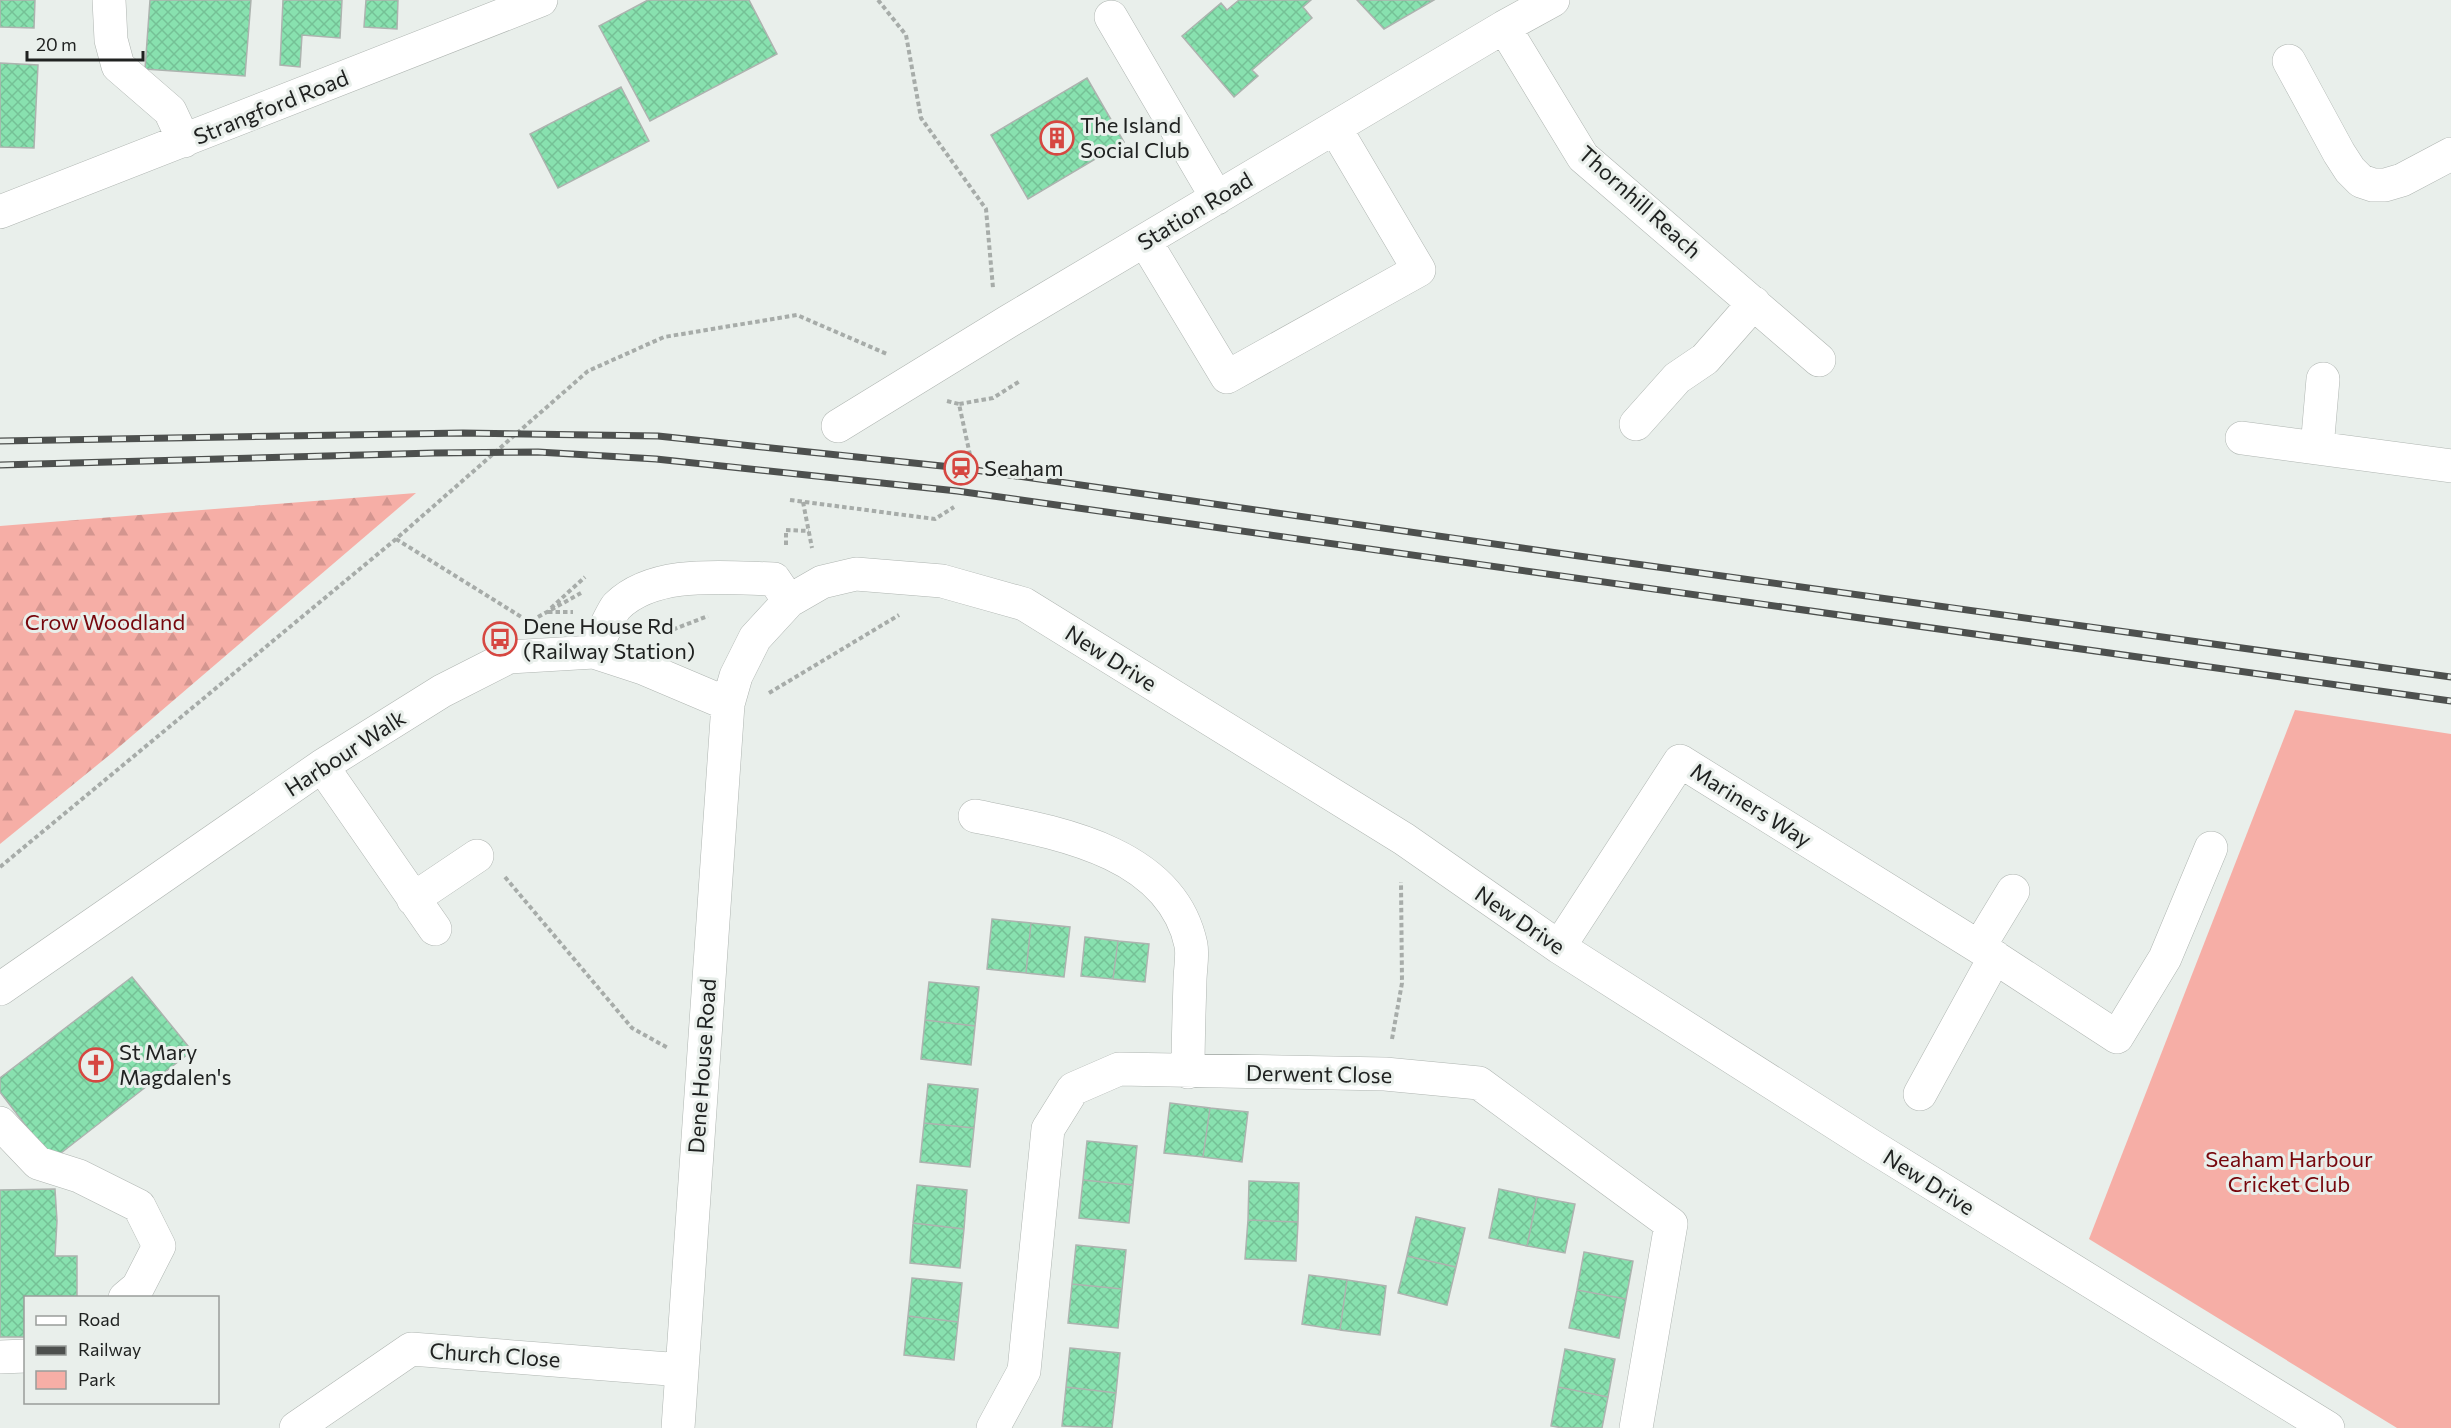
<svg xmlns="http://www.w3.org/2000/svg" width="2451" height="1428" font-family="Commissioner,sans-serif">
  <defs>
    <pattern id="forest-firs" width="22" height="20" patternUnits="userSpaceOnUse" patternTransform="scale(1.5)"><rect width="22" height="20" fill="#f6aea6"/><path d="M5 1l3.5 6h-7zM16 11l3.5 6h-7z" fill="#d3958f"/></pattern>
    <pattern id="building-cross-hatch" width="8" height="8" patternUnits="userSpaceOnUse" patternTransform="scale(1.5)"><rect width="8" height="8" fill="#88e1af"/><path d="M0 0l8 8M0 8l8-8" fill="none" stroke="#75c196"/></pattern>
  </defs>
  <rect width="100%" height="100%" fill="#e9efeb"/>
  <path fill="url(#forest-firs)" d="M416 493 112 753 0 844V526Z"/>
  <path fill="#f6aea6" d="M2295 710 2451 734V1428H2397L2089 1239Z"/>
  <path fill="url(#building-cross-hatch)" stroke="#adb3af" stroke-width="1.5" d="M0 0H35L34 28 0 27Z
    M150 0H251L245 76 145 69Z
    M283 0H342L340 38 302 35 300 67 280 65Z
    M366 0H398L397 29 364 27Z
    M648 0H749L777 54 650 121 599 26Z
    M1239 0H1311L1303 7 1312 18 1252 70 1258 76 1234 97 1182 36 1221 3 1227 10Z
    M1357 0H1434L1384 29Z
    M0 63 38 65 34 148 0 147Z
    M1087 78 1124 142 1028 199 991 135Z
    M621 87 649 141 558 188 530 134Z
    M992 919 1031 923 1026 973 987 969Z
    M1031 923 1070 927 1064 977 1026 973Z
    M1085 937 1118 941 1113 979 1081 976Z
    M1118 941 1149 944 1145 982 1113 979Z
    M132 977 192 1051 52 1160 0 1092V1078Z
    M929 982 979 987 975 1026 925 1020Z
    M925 1020 975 1026 971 1065 921 1059Z
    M928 1084 978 1089 974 1128 924 1123Z
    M1170 1103 1210 1108 1203 1157 1164 1153Z
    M1210 1108 1248 1112 1242 1162 1203 1157Z
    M924 1123 974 1128 970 1167 920 1162Z
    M1087 1141 1137 1146 1133 1185 1083 1180Z
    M1083 1180 1133 1185 1129 1223 1079 1218Z
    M1249 1181 1299 1183 1298 1222 1248 1220Z
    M917 1185 967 1190 964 1229 913 1223Z
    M55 1189 57 1221 55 1256H77V1298H26V1337H0V1190Z
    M1499 1189 1537 1197 1527 1246 1489 1238Z
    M1537 1197 1575 1204 1565 1253 1527 1246Z
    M1416 1217 1465 1228 1456 1267 1407 1256Z
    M1248 1220 1298 1222 1296 1261 1245 1259Z
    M913 1223 964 1229 960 1268 910 1263Z
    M1076 1245 1126 1250 1122 1289 1072 1284Z
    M1584 1252 1633 1261 1626 1299 1577 1290Z
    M1407 1256 1456 1267 1447 1305 1398 1293Z
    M1309 1275 1347 1280 1340 1330 1302 1324Z
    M912 1278 962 1283 958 1322 908 1316Z
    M1347 1280 1386 1286 1380 1335 1340 1330Z
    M1072 1284 1122 1289 1118 1328 1068 1323Z
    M1577 1290 1626 1299 1619 1338 1569 1328Z
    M908 1316 958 1322 954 1360 904 1355Z
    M1070 1348 1120 1353 1116 1393 1066 1387Z
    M1565 1349 1615 1359 1608 1397 1558 1387Z
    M1066 1387 1116 1393 1112 1428 1062 1426Z
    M1558 1387 1608 1397 1602 1428H1563L1551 1426Z"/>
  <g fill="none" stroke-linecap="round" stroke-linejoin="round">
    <defs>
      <path id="minor" d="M109 0 111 40 118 66 170 111 184 141
        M1111 17 1217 198
        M1504 27 1583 157 1819 360
        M2289 61 2339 153 2350 170 2361 181 2373 185H2385L2402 180 2451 154
        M0 212 541 0
        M1145 241 1227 377 1419 270 1335 128
        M1636 424 1677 378 1705 359 1754 303
        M838 426 1009 321 1504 27 1553 0
        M2242 438 2451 466
        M2317 448 2323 379
        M594 652C599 643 611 612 617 606 655 569 725 578 774 579L789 601
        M322 766 435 929
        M975 816C1054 832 1171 850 1191 945 1193 956 1190 970 1190 981 1189 1012 1188 1042 1188 1072
        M413 899 477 856
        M1559 947 1680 761 1979 947 2117 1037 2165 958 2211 848
        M1979 947 2013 891
        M0 989 322 766 442 691 509 657 594 652 643 668 728 704
        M1920 1094 1995 957
        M0 1123 38 1163 79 1176 139 1206 159 1246 138 1287 125 1298
        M0 1357 26 1356
        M296 1428 411 1349 682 1370
        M678 1428 728 704 736 676 755 638 789 601 822 582 856 574 942 581 1024 604 1404 839 1559 947 1870 1145 2328 1428
        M993 1428 1024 1371 1048 1129 1073 1089 1119 1069 1385 1074 1479 1083 1671 1224 1636 1428"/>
    </defs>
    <use href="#minor" stroke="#afb5b1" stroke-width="34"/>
    <path stroke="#a7aca9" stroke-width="4" stroke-dasharray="4.5 3" stroke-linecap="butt" d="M878 0 906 35 921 118 986 209 993 288
      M947 401 959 404
      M970 455 959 404 993 398 1020 381
      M790 500 935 519 954 507
      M803 502 812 548
      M396 539 523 618
      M786 545V530L809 531
      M551 608 585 577
      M548 612H573
      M538 617 581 593
      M659 635 708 616
      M769 693 899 615
      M0 867 396 539 588 371 664 337 797 315 887 354
      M505 877 632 1028 668 1048
      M1392 1039 1402 983 1401 882"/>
    <use href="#minor" stroke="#fff" stroke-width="33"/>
    <defs>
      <path id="rail" d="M0 441 463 433 658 436 961 468 1607 560 2451 677
        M0 465 434 453 538 452 656 459 957 491 2451 701"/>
    </defs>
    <use href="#rail" stroke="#4d504e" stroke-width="7"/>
    <use href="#rail" stroke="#e9efeb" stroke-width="4.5" stroke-dasharray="14" stroke-linecap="butt"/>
  </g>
  <defs>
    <symbol id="building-ring" viewBox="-11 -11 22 22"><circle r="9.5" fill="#e9efeb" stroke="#d64741" stroke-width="1.5"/><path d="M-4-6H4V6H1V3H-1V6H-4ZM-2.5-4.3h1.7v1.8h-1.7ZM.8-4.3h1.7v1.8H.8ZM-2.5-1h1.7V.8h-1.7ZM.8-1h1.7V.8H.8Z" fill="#d64741"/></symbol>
    <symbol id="station-ring" viewBox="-11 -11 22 22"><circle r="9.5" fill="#e9efeb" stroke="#d64741" stroke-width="1.5"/><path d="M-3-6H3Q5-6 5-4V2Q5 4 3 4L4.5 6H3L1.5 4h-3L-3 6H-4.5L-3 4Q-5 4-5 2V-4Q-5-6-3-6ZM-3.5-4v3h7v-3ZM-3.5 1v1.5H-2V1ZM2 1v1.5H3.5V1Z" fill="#d64741"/></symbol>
    <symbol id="bus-ring" viewBox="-11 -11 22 22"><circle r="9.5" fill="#e9efeb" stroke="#d64741" stroke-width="1.5"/><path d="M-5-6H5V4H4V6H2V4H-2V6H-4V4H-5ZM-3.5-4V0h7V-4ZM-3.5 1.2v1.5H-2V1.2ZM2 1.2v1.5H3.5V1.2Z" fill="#d64741"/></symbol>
    <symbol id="church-ring" viewBox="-11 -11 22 22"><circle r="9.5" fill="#e9efeb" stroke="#d64741" stroke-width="1.5"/><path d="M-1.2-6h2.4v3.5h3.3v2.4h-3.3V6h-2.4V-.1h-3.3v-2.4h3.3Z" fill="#d64741"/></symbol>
  </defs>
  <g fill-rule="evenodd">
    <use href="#building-ring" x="1038" y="119" width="38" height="38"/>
    <use href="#station-ring" x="942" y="449" width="38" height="38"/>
    <use href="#bus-ring" x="481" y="620" width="38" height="38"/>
    <use href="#church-ring" x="77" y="1046" width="38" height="38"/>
  </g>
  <g text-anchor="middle" stroke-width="6" stroke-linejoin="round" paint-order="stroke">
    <g font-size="22" fill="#202221" stroke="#e9efeb">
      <text transform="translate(271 107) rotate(-22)" y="8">Strangford Road</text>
      <text transform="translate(1640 202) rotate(42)" y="8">Thornhill Reach</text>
      <text transform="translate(1195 211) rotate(-31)" y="8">Station Road</text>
      <text transform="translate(1111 658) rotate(32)" y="8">New Drive</text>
      <text transform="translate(345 753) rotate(-33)" y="8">Harbour Walk</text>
      <text transform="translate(1751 805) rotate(32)" y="8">Mariners Way</text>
      <text transform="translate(1520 920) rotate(34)" y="8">New Drive</text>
      <text transform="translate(702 1066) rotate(-86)" y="8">Dene House Road</text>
      <text transform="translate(1319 1074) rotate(1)" y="8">Derwent Close</text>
      <text transform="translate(1929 1182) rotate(32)" y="8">New Drive</text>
      <text transform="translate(495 1355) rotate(4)" y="8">Church Close</text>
    </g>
    <g font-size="22" fill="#202221" stroke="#e9efeb" text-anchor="start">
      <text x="1080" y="133">The Island<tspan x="1080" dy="25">Social Club</tspan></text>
      <text x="984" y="476">Seaham</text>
      <text x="523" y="634">Dene House Rd<tspan x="523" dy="25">(Railway Station)</tspan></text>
      <text x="119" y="1060">St Mary<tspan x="119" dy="25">Magdalen's</tspan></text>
    </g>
    <g font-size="22" fill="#77070d" stroke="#e9efeb">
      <text x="105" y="630">Crow Woodland</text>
      <text x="2289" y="1167">Seaham Harbour<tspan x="2289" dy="25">Cricket Club</tspan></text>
    </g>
  </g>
  <rect x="24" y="1296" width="195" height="108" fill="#e9efeb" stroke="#999d9a" stroke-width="1.5"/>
  <rect x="36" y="1316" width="30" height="9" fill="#ffffff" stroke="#999d9a" stroke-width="1.5"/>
  <text x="78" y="1326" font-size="18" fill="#202221">Road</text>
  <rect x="36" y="1346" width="30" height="9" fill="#4d504e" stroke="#999d9a" stroke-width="1.5"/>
  <text x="78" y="1356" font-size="18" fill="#202221">Railway</text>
  <rect x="36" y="1371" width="30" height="18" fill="#f6aea6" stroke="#999d9a" stroke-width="1.5"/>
  <text x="78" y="1386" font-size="18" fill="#202221">Park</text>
  <path d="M27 51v9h116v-9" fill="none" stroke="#202221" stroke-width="3"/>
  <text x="36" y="51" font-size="18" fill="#202221" stroke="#e9efeb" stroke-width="4.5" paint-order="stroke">20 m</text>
</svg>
